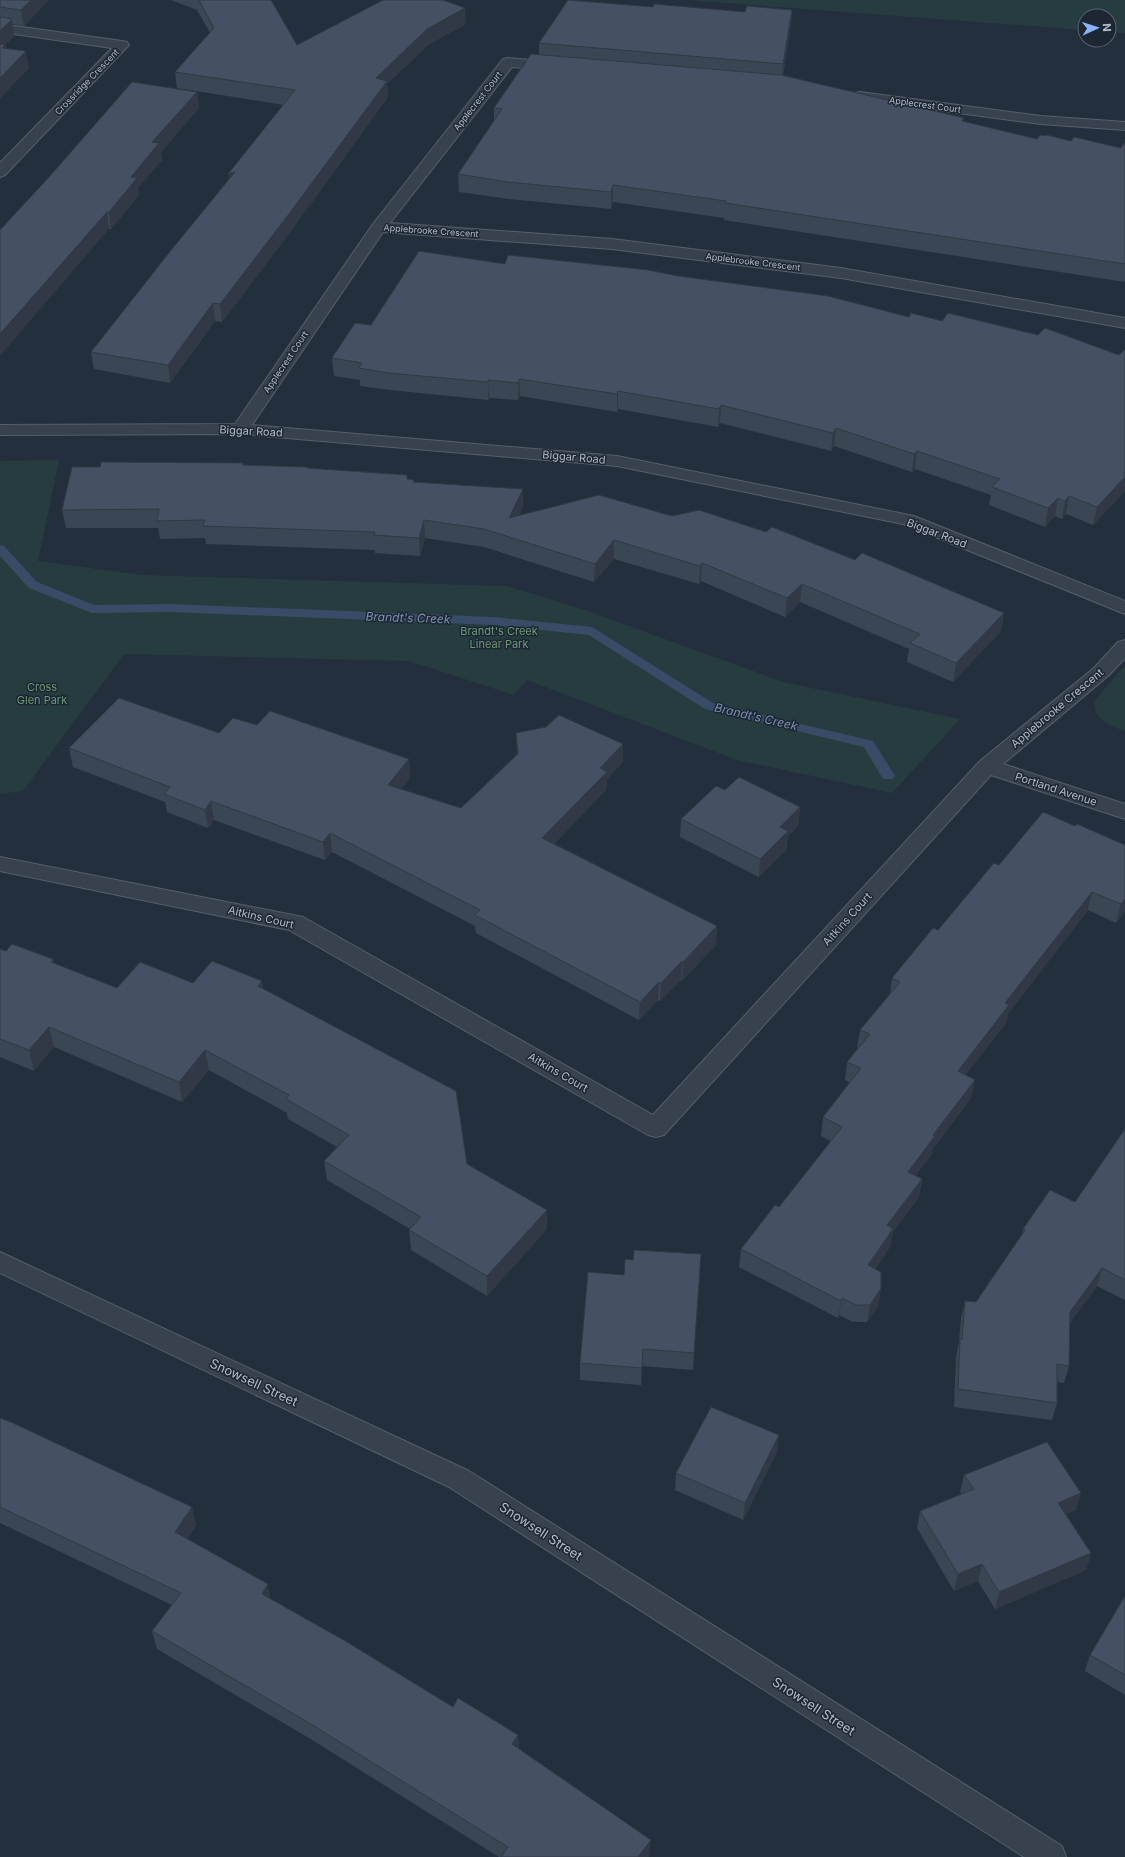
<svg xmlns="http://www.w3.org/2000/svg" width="1125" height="1857" font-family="Inter,sans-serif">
  <rect width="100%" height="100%" fill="#242f3e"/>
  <path fill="#263c3f" d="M687 0H1125V33L1109 32V16H1085V30Z
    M59 460 38 561 142 575 507 586 582 609 783 682 960 719 892 793 737 760 527 680 514 695 409 661 124 654 23 791 0 794V461Z
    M1125 665V731C1112 727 1089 717 1096 699Z"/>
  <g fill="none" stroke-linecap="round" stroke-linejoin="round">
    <path fill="#394c67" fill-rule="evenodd" d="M0 545 4 546 37 582 94 605 170 604 494 617 592 627 713 703 873 741 895 776 893 779H883L864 747 705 709 589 635 494 625 170 612 92 613 29 588 0 556Z"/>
    <defs>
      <path id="minor" d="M0 24 122 41 127 42 129 45 5 175 0 177V163L112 48 0 32Z
        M508 58 553 62 558 63 560 66 558 69 553 70 512 67 390 223 612 239 841 268 1125 318V328L841 278 612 249 383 232 252 425 617 456 914 516 1125 601V614L903 524 617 466 240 434 0 435V425L235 424 373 224 503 59Z
        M860 92 1041 116 1125 122V130L1041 124 855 99 853 96 855 93Z
        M1125 640V658L1108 676 1003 764 1125 804V819L991 775 664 1135 656 1137 648 1135 289 930 0 871V857L303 917 653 1115 980 761 1094 668 1118 642Z
        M0 1252 469 1471 1062 1846 1066 1857H1024L449 1487 0 1273Z"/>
    </defs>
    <use href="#minor" stroke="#565f6c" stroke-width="2"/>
    <use href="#minor" fill="#38414e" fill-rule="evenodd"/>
  </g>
  <path fill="#3b4654" d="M0 0H49L24 26 13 24 14 36 5 45 6 48 29 68 0 98Z
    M171 0H271L297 45 466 24 428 45 387 84 388 97 291 231 222 322 215 321 170 383 94 369 91 352 229 179 284 105 177 88 175 72 210 33 197 10Z
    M653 7 745 12 792 10 791 26 783 75 963 122 1037 139 1071 141 1121 148 1125 143V282L724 220V218L613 202 611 209 509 199 459 192 458 174 494 121V108L539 54V43Z
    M197 92 199 108 161 152 162 160 138 188 139 195 111 229 0 230Z
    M355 323 1125 491 1093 525 1066 514 1062 519 1055 516 1045 527 989 505 991 495 915 469 912 472 834 446 831 451 720 423 718 427 618 409 617 412 520 396 518 400 489 398 488 400 390 390 360 386V380L334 376 332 358Z
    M243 463V465L307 468 408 479 414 482 523 489V507L519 516H672L855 560 1004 613 1001 631 953 682 907 662 909 649 800 602 785 617 701 581 699 584 614 559 594 582 484 547 425 538 420 556 375 553V550L206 544 205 538 160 539 158 528H66L62 510Z
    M257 725 409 759 410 778 401 789 461 808 517 754 516 733 623 744V762L607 779 606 790 554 844 717 926 716 945 682 981 681 980 660 1001 658 1000 639 1020 476 933 475 926 332 852 325 860 214 820 208 828 167 812 165 802 73 767 69 748 219 733Z
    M725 790 800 807 798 826 788 836 786 850 759 877 680 837 681 819Z
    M1075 826 1125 911 1116 923 1088 910 1008 1014 1006 1023 965 1075 975 1080 971 1098 932 1150V1154L916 1175 922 1179 919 1197 893 1232 890 1247 875 1269 881 1288 878 1306 867 1322H853L839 1315 838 1318 739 1267 741 1249 779 1207 831 1141 821 1136 823 1117 850 1083 845 1080 847 1062 858 1048H857L860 1030 890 994 892 978 938 930 999 865Z
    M0 949 6 951 53 959 54 964 117 988 193 983 262 981 263 988 467 1164 547 1229 487 1296 411 1250 409 1230 410 1229 327 1180 324 1161 337 1147 288 1119 287 1113 209 1070 182 1102 54 1047 34 1071 0 1057Z
    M1125 1129V1300L1097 1286 1070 1323 1069 1366 1064 1383 1057 1382V1403L1052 1420 954 1407 956 1357 959 1341 961 1318 965 1301 976 1302 1022 1236 1023 1229 1075 1202Z
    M701 1254 693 1370 642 1366 641 1385 580 1380V1363L624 1275 633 1260Z
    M0 1418 192 1507 196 1526 187 1539 271 1599 453 1707 518 1735 519 1749 649 1856V1857H499L309 1738 157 1649 152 1631 172 1605 0 1523Z
    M777 1452 743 1520 675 1490 676 1473Z
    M964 1475 1076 1510 1066 1514 1091 1553 1086 1570 995 1609 978 1581 954 1591 917 1528 920 1511 962 1494 960 1492Z
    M1125 1596V1695L1085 1671 1090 1655Z"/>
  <path fill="#303945" d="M31 0H49L24 26 21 10Z
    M465 8 466 24 428 45 387 84 388 97 291 231 222 322 220 304 376 78 427 29Z
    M792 10 791 26 782 80 783 64Z
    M12 19 14 36 5 45 8 61 0 50V31Z
    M26 51 29 68 0 98V78Z
    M197 92 199 108 161 152 162 160 138 188 139 195 111 229 109 212 152 142Z
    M235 172 230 191 228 174Z
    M613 185V202L611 209V192Z
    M107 212 109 229 0 356V334Z
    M213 303 215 321 170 383 168 365Z
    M519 379 520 396 518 400V383Z
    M488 380 489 398 488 400Z
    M618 391V409L617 412V394Z
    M721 405 720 423 718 427 719 409Z
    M836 428 834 446 831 451 833 433Z
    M917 451 915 469 912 472 914 454Z
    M1125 477V491L1093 525 1097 507Z
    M523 489V507L510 537 509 518Z
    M1069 496 1066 514 1062 519 1065 501Z
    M1058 498 1055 516 1045 527 1048 508Z
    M424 520 425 538 420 556 419 538Z
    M614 540V559L594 582 595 564Z
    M702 563 701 581 699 584 700 566Z
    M802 584 800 602 785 617 787 598Z
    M1004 613 1001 631 953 682 956 663Z
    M623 744V762L607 779 606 790 542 857V838L600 768Z
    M409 759 410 778 389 803 388 785Z
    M211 801 214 820 208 828 205 810Z
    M800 807 798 826 788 836 786 850 759 877 760 859 780 827Z
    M330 833 332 852 325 860 323 842Z
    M1092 892 1088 910 1008 1014 1006 1023 954 1090 958 1071 1005 1003Z
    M1125 899V911L1116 923 1121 904Z
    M717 926 716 945 682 981 683 962Z
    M682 961 681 980 660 1001 661 983Z
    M262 981 264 1001 258 986Z
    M659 982 658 1000 639 1020 640 1002Z
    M49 1027 54 1047 34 1071 29 1050Z
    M205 1050 209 1070 182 1102 179 1082Z
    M975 1080 971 1098 932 1150V1154L905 1190 908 1172 933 1135Z
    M922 1179 919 1197 893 1232 890 1247 866 1283 868 1265 887 1225Z
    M547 1210V1229L487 1296V1276Z
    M1102 1268 1097 1286 1065 1330 1070 1312Z
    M881 1288 878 1306 867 1322 870 1305Z
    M842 1298 839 1315 838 1318 841 1301Z
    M779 1435 777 1452 743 1520 745 1503Z
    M1081 1493 1076 1510 1053 1520 1058 1503Z
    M192 1507 196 1526 179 1551 175 1532Z
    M1091 1553 1086 1570 995 1609 999 1592Z
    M982 1564 978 1581 954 1591 958 1574Z
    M268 1584 271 1603 262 1594Z
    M518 1735 519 1752 512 1744Z
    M651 1840 649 1856V1857H638Z"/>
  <path fill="#455162" stroke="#303945" d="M0 0H31L21 10 0 7Z
    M199 0H271L297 45 383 0H443L465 8 427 29 376 78 387 81 289 214 220 304 213 303 168 365 91 352 172 249 235 172 228 174 295 90 175 72 214 28Z
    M568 0 653 7 654 4 745 12 747 6 792 10 783 64 539 43Z
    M0 17 12 19 0 31Z
    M0 44 5 45 2 48 26 51 0 78Z
    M531 54 781 75 964 118 962 121 1037 139 1040 135 1046 136 1047 135 1071 141 1074 137 1121 148 1124 143H1125V264L725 203 726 201 613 185 611 192 508 182 458 174 502 109 494 108Z
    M132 82 197 92 152 142 159 143 131 177 137 178 109 212H107L0 334V230L50 176Z
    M419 251 505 264 508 255 648 270 678 276 828 296 909 317 911 313 942 321 948 313 1038 335 1045 328 1119 355 1125 349V477L1097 507 1069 496 1065 501 1058 498 1048 508 992 487 1000 479 917 451 914 454 836 428 833 433 721 405 719 409 618 391 617 394 519 379 518 383 488 380V382L389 373 359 368 362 363 332 358 355 323 371 325Z
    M101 462 243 463V465L307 467V468L407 475V479L414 480 413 482 523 489 509 518 599 495 672 516 699 510 766 532 772 527 855 560 862 553 1004 613 956 663 910 643 920 634 802 584 787 598 702 563 700 566 614 540 595 564 484 529 424 520 419 538 374 535 375 532 203 526 205 520 157 521 159 509 62 510 72 467H100Z
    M119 698 219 733 233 718 257 725 270 711 409 759 388 785 461 808 518 754 516 733 546 727 559 715 623 744 600 768 607 772 542 838 717 926 683 962 682 961 661 983 659 982 640 1002 475 915 480 910 330 833 323 842 211 801 205 810 164 794 170 787 69 748Z
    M739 777 800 807 780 827 788 831 760 859 681 819 716 786 725 790Z
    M1043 812 1075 826 1077 824 1125 845V899L1121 904 1092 892 1005 1003 1009 1005 958 1071 975 1080 933 1135 935 1136 908 1172 922 1179 887 1225 893 1229 868 1265 881 1272V1288L870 1305H856L842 1298 841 1301 741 1249 775 1205 779 1207 842 1127 823 1117 861 1068 847 1062 870 1034 860 1030 900 982 892 978 933 928 938 930 994 863 999 865Z
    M12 944 53 959 51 962 117 988 140 962 193 983 212 961 262 981 258 986 456 1091 467 1164 547 1210 487 1276 409 1230 421 1217 324 1161 349 1135 286 1099 289 1095 205 1050 179 1082 49 1027 29 1050 0 1039V949L6 951Z
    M1125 1129V1280L1102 1268 1070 1312 1069 1366 1057 1364V1403L958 1389 960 1339H962L965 1301 976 1302 1025 1230 1023 1229 1050 1190 1075 1202Z
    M634 1250 701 1254 694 1353 643 1349 642 1368 580 1363 588 1272 624 1275 625 1259 633 1260Z
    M711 1407 779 1435 745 1503 676 1473Z
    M0 1418 13 1423 192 1507 175 1532 268 1584 262 1594 347 1642 453 1707 458 1698 518 1735 512 1744 651 1840 638 1857H501L508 1847 306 1721 152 1631 181 1593 0 1507Z
    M1047 1442 1081 1493 1058 1503 1091 1553 999 1592 982 1564 958 1574 920 1511 974 1489 964 1475Z
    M1125 1596V1675L1090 1655Z"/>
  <g text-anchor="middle" stroke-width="3" stroke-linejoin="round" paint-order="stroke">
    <g font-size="9" fill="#b4bcc9" stroke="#1d2633">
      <text transform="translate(87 82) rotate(-46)" y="3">Crossridge Crescent</text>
      <text transform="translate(478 101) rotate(-52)" y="3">Applecrest Court</text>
      <text transform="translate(925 105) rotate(8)" y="3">Applecrest Court</text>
      <text transform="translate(431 231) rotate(4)" y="3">Applebrooke Crescent</text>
      <text transform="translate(753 262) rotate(7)" y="3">Applebrooke Crescent</text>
      <text transform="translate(286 362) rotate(-56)" y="3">Applecrest Court</text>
    </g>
    <g font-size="11" fill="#b4bcc9" stroke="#1d2633">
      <text transform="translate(251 431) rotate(3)" y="4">Biggar Road</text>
      <text transform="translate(574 457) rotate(5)" y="4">Biggar Road</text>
      <text transform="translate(937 533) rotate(21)" y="4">Biggar Road</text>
      <text transform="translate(1057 708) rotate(-40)" y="4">Applebrooke Crescent</text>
      <text transform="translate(1056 789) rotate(18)" y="4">Portland Avenue</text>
      <text transform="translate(261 917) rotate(13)" y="4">Aitkins Court</text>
      <text transform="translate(847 919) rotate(-48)" y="4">Aitkins Court</text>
      <text transform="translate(558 1072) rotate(30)" y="4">Aitkins Court</text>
    </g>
    <g font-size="11" fill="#6b9a76" stroke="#1d2633">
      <text x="499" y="635">Brandt's Creek<tspan x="499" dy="13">Linear Park</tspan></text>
      <text x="42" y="691">Cross<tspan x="42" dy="13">Glen Park</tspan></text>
    </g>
    <g font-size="12" font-style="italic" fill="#7c92b1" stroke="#1d2633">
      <text transform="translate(408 618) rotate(2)" y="4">Brandt's Creek</text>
      <text transform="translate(756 717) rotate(13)" y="4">Brandt's Creek</text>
    </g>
    <g font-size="13" fill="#b4bcc9" stroke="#1d2633">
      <text transform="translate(254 1382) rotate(25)" y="5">Snowsell Street</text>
      <text transform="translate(541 1531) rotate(33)" y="5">Snowsell Street</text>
      <text transform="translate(814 1706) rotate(33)" y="5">Snowsell Street</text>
    </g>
  </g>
  <g transform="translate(1097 28) rotate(87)"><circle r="19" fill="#1d2633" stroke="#59626f"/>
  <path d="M0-3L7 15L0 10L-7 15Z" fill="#8ab4f8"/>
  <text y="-6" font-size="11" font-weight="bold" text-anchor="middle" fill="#b4bcc9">N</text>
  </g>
</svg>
